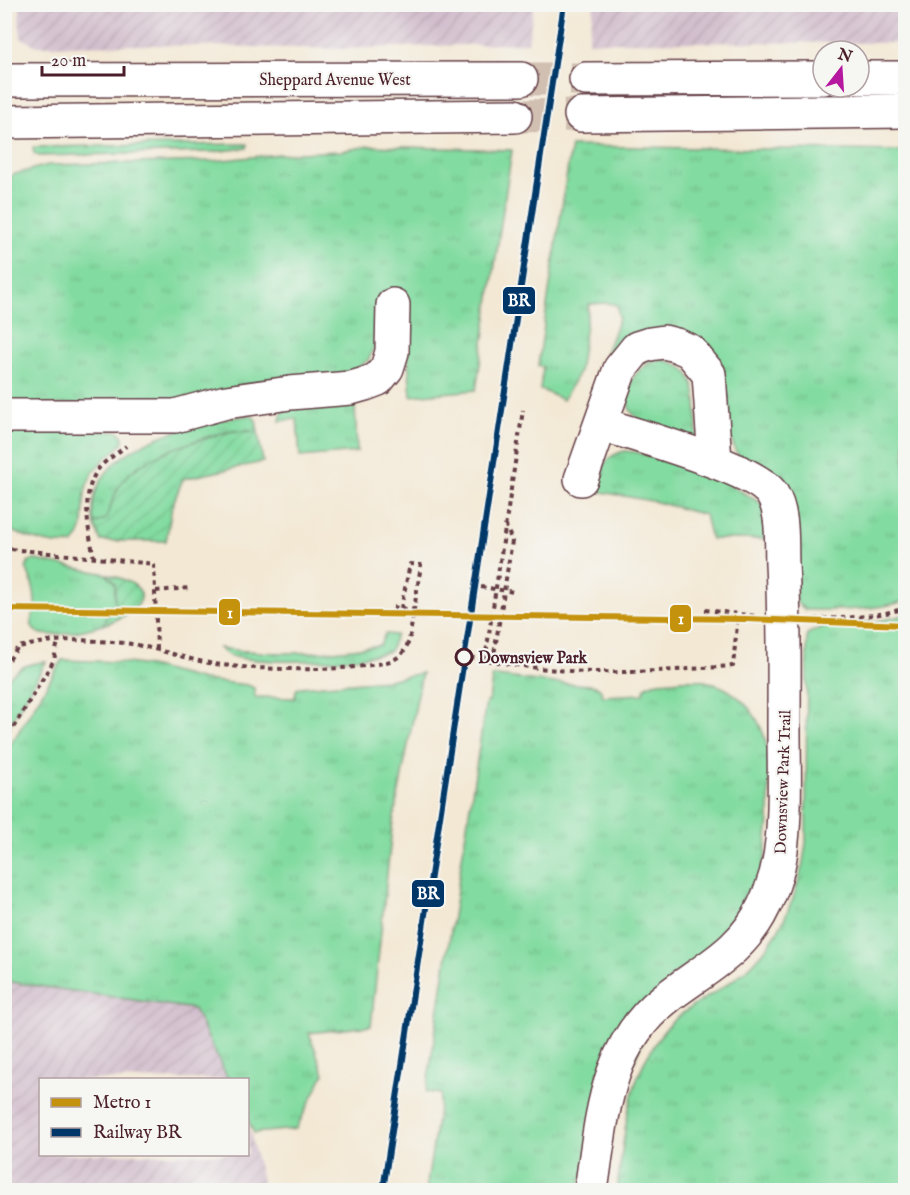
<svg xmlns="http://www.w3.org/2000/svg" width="910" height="1195" font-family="'IM FELL English',serif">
  <defs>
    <pattern id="industrial-furrows" width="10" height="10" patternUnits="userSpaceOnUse" patternTransform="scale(1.5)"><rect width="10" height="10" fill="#d1bdcc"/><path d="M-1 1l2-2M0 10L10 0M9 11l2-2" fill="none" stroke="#b5a2af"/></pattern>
    <pattern id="grass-tufts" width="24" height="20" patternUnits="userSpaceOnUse" patternTransform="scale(1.5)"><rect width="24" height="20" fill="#82dba0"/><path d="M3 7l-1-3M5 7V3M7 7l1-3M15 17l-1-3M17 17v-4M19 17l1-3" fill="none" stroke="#72bc8a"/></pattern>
    <pattern id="garden-furrows" width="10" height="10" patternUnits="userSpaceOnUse" patternTransform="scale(1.5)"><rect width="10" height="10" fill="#82dba0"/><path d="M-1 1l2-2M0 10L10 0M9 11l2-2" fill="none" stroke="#72bc8a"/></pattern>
  </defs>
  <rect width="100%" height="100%" fill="#f6f6f2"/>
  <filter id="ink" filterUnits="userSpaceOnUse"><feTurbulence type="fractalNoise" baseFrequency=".0167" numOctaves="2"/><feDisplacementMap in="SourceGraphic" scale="12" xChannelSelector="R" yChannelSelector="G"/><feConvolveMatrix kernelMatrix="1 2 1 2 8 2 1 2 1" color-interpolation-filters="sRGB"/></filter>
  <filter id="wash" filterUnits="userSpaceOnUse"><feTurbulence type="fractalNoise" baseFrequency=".008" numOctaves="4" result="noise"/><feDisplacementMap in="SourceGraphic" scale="24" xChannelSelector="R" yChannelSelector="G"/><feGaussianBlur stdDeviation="1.35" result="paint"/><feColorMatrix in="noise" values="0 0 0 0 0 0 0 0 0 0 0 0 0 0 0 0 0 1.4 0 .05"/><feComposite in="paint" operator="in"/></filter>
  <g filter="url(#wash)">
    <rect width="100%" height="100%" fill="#f3e8d4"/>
    <path fill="url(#industrial-furrows)" d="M21 5V4L534 5 528 43 339 49 153 45 37 46 21 38 19 18Z
      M594 5H905V43L588 42Z
      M5 966 216 997 237 1079 40 1080V1154H248V1123L264 1190H5Z"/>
    <path fill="url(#grass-tufts)" stroke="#667d66" stroke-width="1.5" d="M247 144V148L212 152 39 156 34 154 33 147Z
      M369 146 512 150 476 390 411 396 404 303 377 340 369 359 353 372 176 403 5 405 4 234 11 175 48 165 214 161 280 154 341 151Z
      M571 146 905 151V601C872 611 839 610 805 610L796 602 794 521 736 452 695 341 599 381 596 380 619 318 617 305 607 303 589 304 579 372 563 400 540 389 543 367 538 366Z
      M662 360C704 366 695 406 697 439 683 434 648 427 638 419 613 399 635 362 662 360Z
      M355 404 357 452 300 457 297 419 280 421 282 413 287 408Z
      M251 415 256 420 258 432C250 431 242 430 235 431 209 433 143 459 126 478 116 489 111 506 106 519L94 524C80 445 194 423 251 415Z
      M4 431H118C121 434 125 438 122 443 120 448 112 452 108 456 101 462 94 470 90 478 78 499 91 528 73 544 49 547 26 536 5 529Z
      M625 451 636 452 715 476 764 505 765 539H711L705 515 657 502 596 491C602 471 602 456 625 451Z
      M36 560 106 574 115 583V601L103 625C89 629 37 644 32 626 30 619 35 611 35 603 35 590 31 578 26 567L29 561Z
      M905 615V1190H617C623 1148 626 1090 649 1054 655 1043 664 1029 673 1021 692 1004 717 993 737 977 779 946 800 894 806 843L807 634 824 626 874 622Z
      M385 634 396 635 390 651C357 662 270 664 235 657 229 656 224 653 219 648 272 656 327 654 380 645Z
      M62 660 119 662 149 666 203 680 248 685 254 688 255 697 295 698 296 690 300 687 388 680 422 673 392 827 371 1026 309 1033 324 1074 296 1129 254 1133 248 1120V1080L228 1079 194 1009 5 981V752L16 736Z
      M46 662 5 733V682C16 668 28 663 46 662Z
      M496 676 554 683 592 685 600 688 603 696 643 694 645 688C651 681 662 682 671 681 680 680 690 679 699 680 734 685 761 713 767 748H769V819L765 857 755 888 740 918 711 949 671 977 577 1190H426L441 1094 426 1092 486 702H489L492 677Z"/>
    <path fill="url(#garden-furrows)" stroke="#667d66" stroke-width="1.5" d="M233 431 258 432 263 462 183 479 172 506 166 541H101L94 524 106 519C111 505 116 488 126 477 151 451 200 440 233 431Z
      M106 574C161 587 145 610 103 625L115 601V583Z"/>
  </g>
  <g filter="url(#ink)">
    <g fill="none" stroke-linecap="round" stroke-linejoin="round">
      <path stroke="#d1c0b2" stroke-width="33" stroke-dasharray="33 16" stroke-linecap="butt" d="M521 79H586
        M515 116 581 115"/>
      <defs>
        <path id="minor" d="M4 416H175L226 402 290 393 351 388 365 384 378 379 387 368 392 352 393 305
          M581 479 620 369 637 348 650 344 664 342 676 345 690 351 709 374 715 461
          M591 1190C602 1121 604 1047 665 999 703 969 742 953 764 906 774 886 780 864 782 841 786 805 784 768 784 731 784 675 785 620 782 564 781 542 784 513 772 494 755 468 635 435 601 424"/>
        <path id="major" d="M859 78H906
          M586 79 823 78
          M4 80 521 79
          M581 115 906 111
          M4 122 515 116"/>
      </defs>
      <use href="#minor" stroke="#633d44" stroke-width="36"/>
      <use href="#major" stroke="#633d44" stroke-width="36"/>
      <path stroke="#633d44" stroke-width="4" stroke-dasharray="4.5 4.5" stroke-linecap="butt" d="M11 549 154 564 157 649
        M94 558C89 532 81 499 95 474 101 462 116 455 126 446
        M481 587 514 592
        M156 591 189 588
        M393 607 414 610
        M705 610 756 616
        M814 619C845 618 876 617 906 608
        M470 657C512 665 556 672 599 672 644 673 688 669 733 666L738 614
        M485 660 523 410
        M493 661 512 541 506 526
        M4 667 18 647C30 645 43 642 55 641 76 639 102 641 124 643 157 647 188 661 222 665 258 670 364 673 395 659 403 655 406 648 409 641L421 565 410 564 401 608
        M4 743 54 660 58 641"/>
      <use href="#minor" stroke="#fff" stroke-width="33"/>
      <use href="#major" stroke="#fff" stroke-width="33"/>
      <defs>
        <path id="rail-1" d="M383 1190 564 4"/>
      </defs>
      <use href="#rail-1" stroke="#f6f6f2" stroke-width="10"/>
      <use href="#rail-1" stroke="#003768" stroke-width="6"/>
      <defs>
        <path id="metro-1" d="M4 609 746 619 906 625"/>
      </defs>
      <use href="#metro-1" stroke="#f6f6f2" stroke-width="10"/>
      <use href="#metro-1" stroke="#c4920d" stroke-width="6"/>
    </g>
  </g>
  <circle fill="#f6f6f2" stroke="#4a1f2b" stroke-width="3" cx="464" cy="657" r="8"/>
  <g text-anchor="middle" stroke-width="4.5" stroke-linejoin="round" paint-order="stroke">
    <g font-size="16" fill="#4a1f2b" stroke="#f6f6f2">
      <text x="335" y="85">Sheppard Avenue West</text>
      <text transform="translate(782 782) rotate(-88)" y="6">Downsview Park Trail</text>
    </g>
    <g font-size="16" font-weight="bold" fill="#4a1f2b" stroke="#f6f6f2" text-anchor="start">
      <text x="478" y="663">Downsview Park</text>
    </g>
  </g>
  <g stroke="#f6f6f2" stroke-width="2">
    <rect x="502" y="286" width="34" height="29" rx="6" fill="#003768"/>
    <rect x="218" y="598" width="23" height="28" rx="6" fill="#c4920d"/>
    <rect x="669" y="604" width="23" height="29" rx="6" fill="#c4920d"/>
    <rect x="411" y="879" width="34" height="29" rx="6" fill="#003768"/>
  </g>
  <g font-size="16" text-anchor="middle" font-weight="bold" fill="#fff">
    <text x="519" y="306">BR</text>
    <text x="230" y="618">1</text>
    <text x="681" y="624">1</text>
    <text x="428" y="899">BR</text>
  </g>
  <rect width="910" height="1195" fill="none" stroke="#f6f6f2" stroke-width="24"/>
  <rect x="39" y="1078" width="210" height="78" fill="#f6f6f2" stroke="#b1a0a2" stroke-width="1.5"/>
  <rect x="51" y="1098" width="30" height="9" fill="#c4920d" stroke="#b1a0a2" stroke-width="1.5"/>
  <text x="93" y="1108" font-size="18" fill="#4a1f2b">Metro 1</text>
  <rect x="51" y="1128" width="30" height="9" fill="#003768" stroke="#b1a0a2" stroke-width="1.5"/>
  <text x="93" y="1138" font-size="18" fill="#4a1f2b">Railway BR</text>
  <g transform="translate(841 69) rotate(17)"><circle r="28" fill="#f6f6f2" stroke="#b1a0a2" stroke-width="1.5"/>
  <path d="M0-4.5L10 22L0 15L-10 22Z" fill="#b5179e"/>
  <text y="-9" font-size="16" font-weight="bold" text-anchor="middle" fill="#4a1f2b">N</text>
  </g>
  <path d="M42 66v9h82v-9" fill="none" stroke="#4a1f2b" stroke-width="3"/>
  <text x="51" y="66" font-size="18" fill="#4a1f2b" stroke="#f6f6f2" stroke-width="4.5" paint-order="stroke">20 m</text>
</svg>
